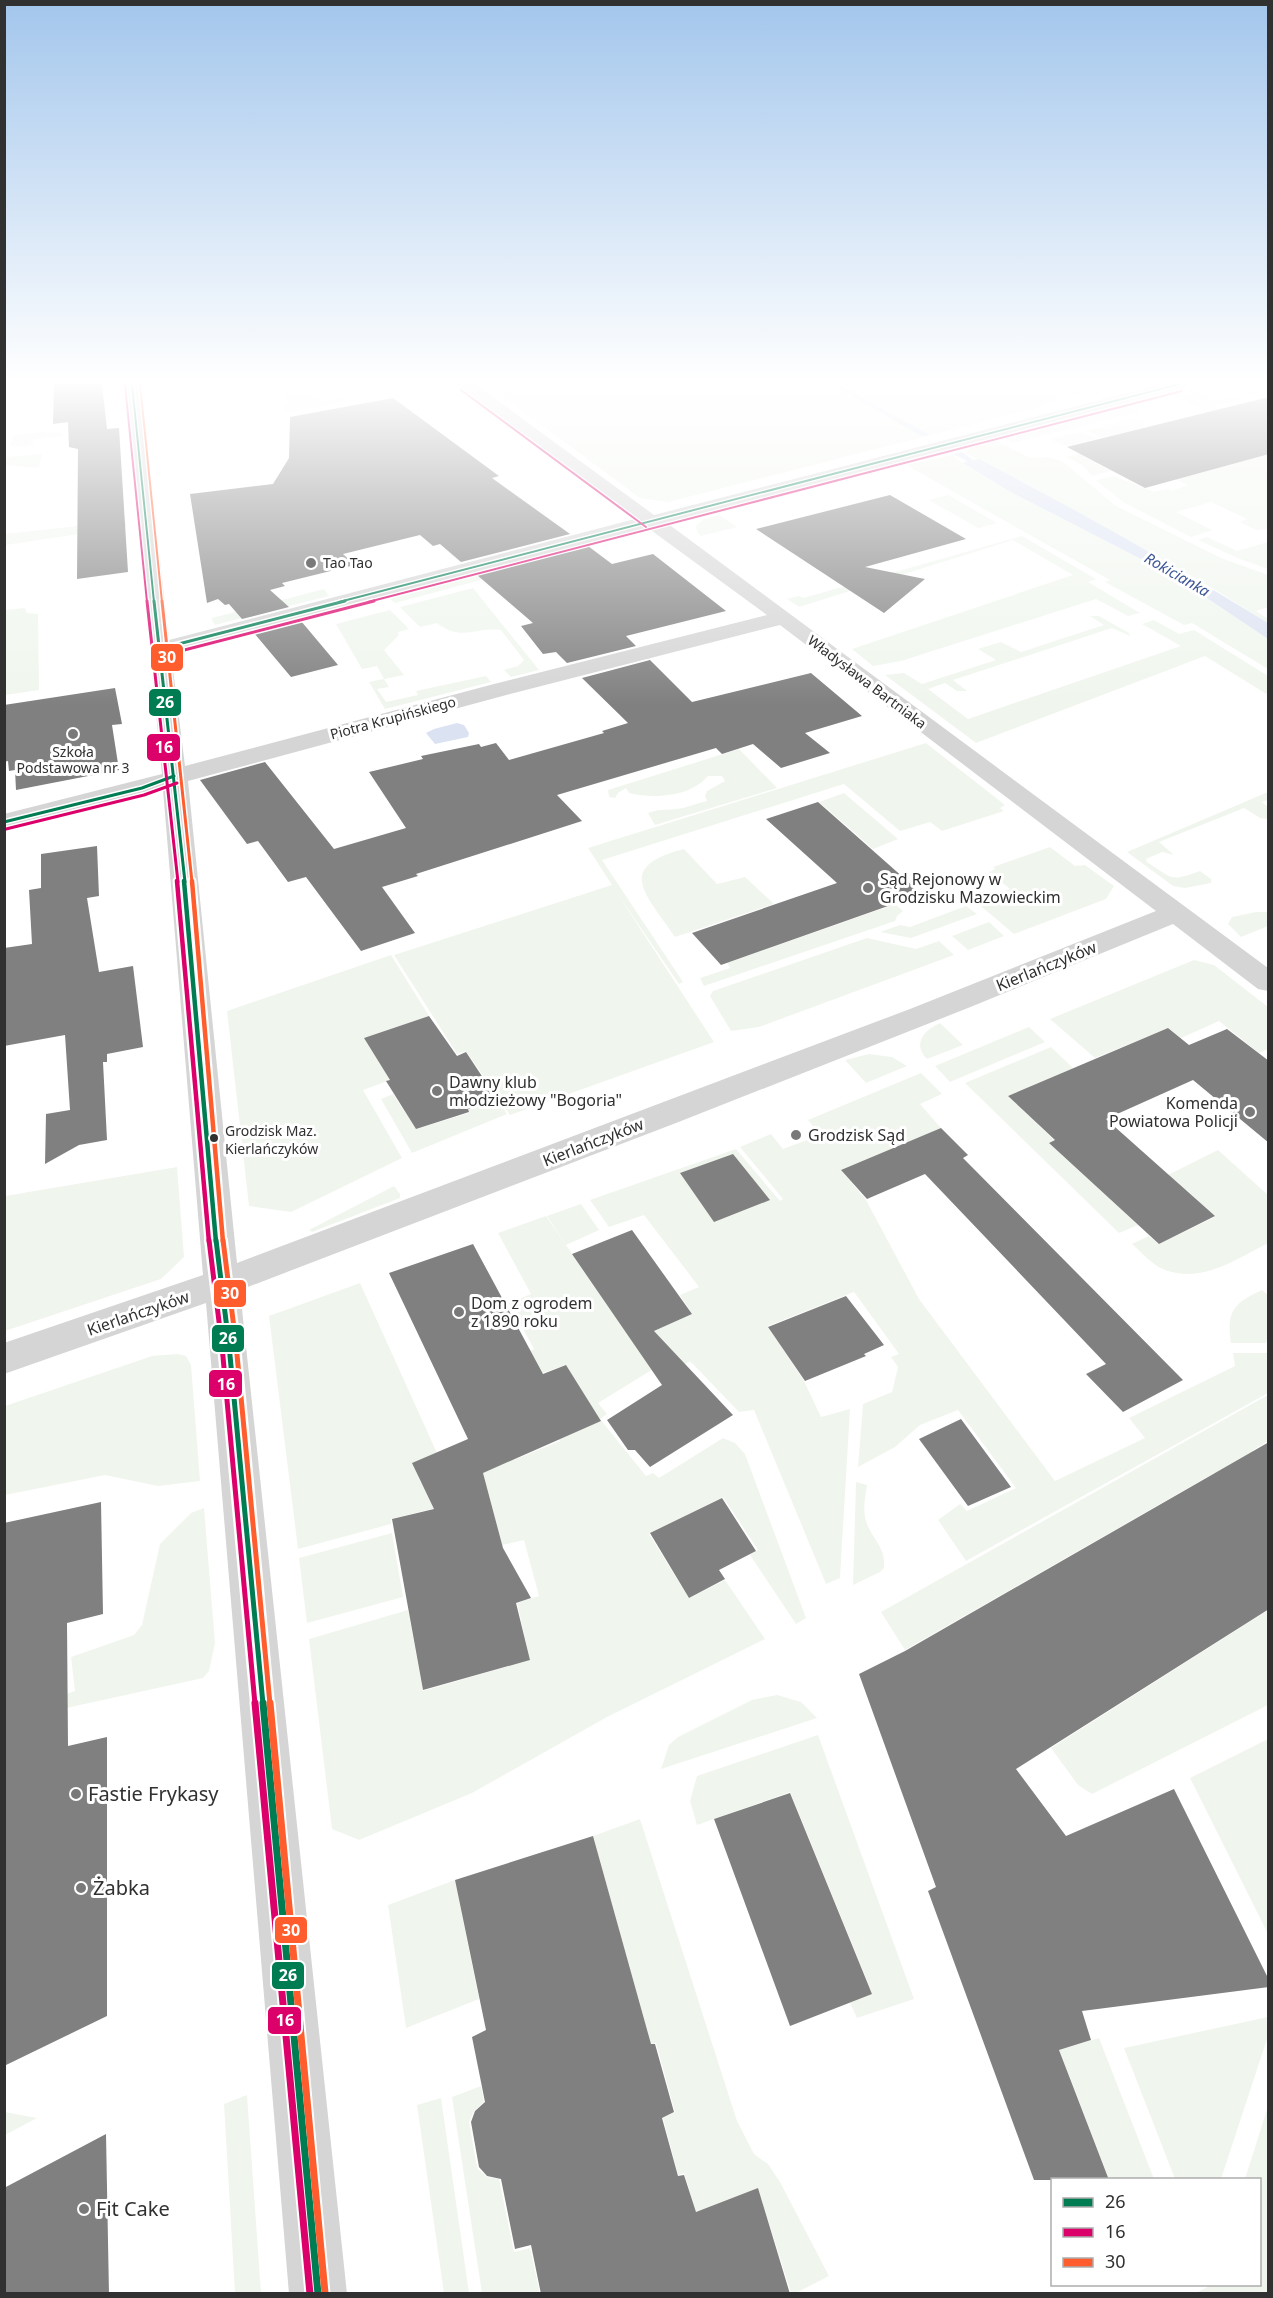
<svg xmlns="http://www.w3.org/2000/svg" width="1273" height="2298" font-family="'Noto Sans',sans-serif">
  <rect width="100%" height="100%" fill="#fff"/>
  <path fill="#f0f6ee" d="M282 384H303L322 401 339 398 349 401 285 413 283 407 288 402Z
    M486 384H1094L1088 386 1086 393 1050 402 1038 408 668 502 640 498Z
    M1216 384H1268V398L1262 399 1241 390 1203 401 1192 398C1214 408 1230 388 1249 396L1213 407 1236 416 1268 438 1170 395Z
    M1127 407 1143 411 1012 443 1005 439Z
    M1132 418 1144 422 1143 428 1102 438 1087 431Z
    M39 432 62 433 63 436 32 440 33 445 17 447 10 445 14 435Z
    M1080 432 1098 439 1067 447 1050 439Z
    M997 441 1030 458 1048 457 1062 461 1116 506 1221 558 1268 575V607L1256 611 1268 619V623L1209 586 1025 483 963 452 968 451 966 449Z
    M1080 453 1103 460 1095 463 1112 471 1092 476 1082 465 1066 457Z
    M42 454 39 468 5 465V457Z
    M1268 454 1267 529 1256 530 1240 522 1247 519 1211 502 1176 512 1212 530 1191 537 1123 502 1096 480 1114 476 1154 492 1167 489 1171 491 1188 485 1165 474Z
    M953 455 958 460 1007 490 1174 576 1268 639V669L1192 623 1184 625 1105 582 1110 580 906 465Z
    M948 495 997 523 978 528 929 500Z
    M719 515 737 527 701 536 697 532 696 526 704 519Z
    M126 521V527L5 545 4 534Z
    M1022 536 1096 579 1088 582 1140 613 1128 616 1096 599 901 661 873 666 852 649 1073 575 1013 540 799 607 787 599 799 596 803 598Z
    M1207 537 1237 551 1268 542V569L1240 559 1198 540Z
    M541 559 545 563 395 603 390 599Z
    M473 588 539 670 511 677 504 670 518 666 524 660 501 630C474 627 462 642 437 623L420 627 400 607Z
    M324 589 329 596 215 625 212 620V618Z
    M25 608 27 613 38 614 39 690 5 695V610Z
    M390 610 409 629 398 632 399 635 384 650 404 675 384 679 377 666 362 669 336 624Z
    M1090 616H1099L1129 633 1130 636 1112 628 953 680 967 691H957L945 683 928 689 968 719 1181 646 1142 624 1154 620 1179 634 1194 630 1268 676V695L1205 656 976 743 885 675 904 673 922 684 996 660 978 649 1001 642 1021 652 1104 625Z
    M486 676 491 682 385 709 369 682 384 679 389 687 377 689 386 702 418 695 416 691Z
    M926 743 1005 805 1000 808 1004 811 942 831 930 822 900 831 844 784 602 860 683 982 679 984 617 893 714 1042 510 1115 466 1051 457 1054 394 955 612 885 588 848Z
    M739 749 777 788 655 825 648 813C660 808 671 811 683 808 691 806 698 803 707 801L705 796 707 791 725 781 722 776H708C690 797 654 799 629 793L626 788 618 793 615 798 609 797 608 790Z
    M1268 792V800L1262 802 1268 807V819L1260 818 1244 808 1159 842 1174 855 1162 852 1146 859 1147 862C1173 879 1170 882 1200 871L1211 879V883L1185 888 1173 886 1127 852Z
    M844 793 898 839 873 849 819 802Z
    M1050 847 1075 866 1085 865 1114 886 1106 899 1014 934 976 902 1010 889 989 872 995 869 993 867Z
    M684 849 717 884 745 877 774 904 675 937C647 895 613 867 684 849Z
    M901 902 896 905 903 911 897 916 895 921 704 986 700 978 730 968 727 963Z
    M966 906 977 914 911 938 880 932 900 925 910 927Z
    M1256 912H1268V926L1241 937 1228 924 1232 917Z
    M989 922 1004 936 968 950 952 936Z
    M867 938 916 949 939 941 954 955 759 1027 731 1031 710 996 713 991Z
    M391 955 429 1016 364 1038 390 1080 363 1090 402 1158 291 1212 249 1206 227 1011Z
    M1194 960 1214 965 1268 1007V1049L1259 1053 1219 1021 1181 1038 1168 1028 1095 1058 1050 1019Z
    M940 1023 963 1045 927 1059C912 1044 924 1030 940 1023Z
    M1029 1027 1045 1042 950 1082 935 1066Z
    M1051 1047 1073 1068 1008 1096 1054 1140 1049 1143 1138 1225 1119 1233 965 1083Z
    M869 1054 892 1057 907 1066 866 1083 845 1060Z
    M921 1073 942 1094 920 1104 941 1128 841 1170 866 1200 919 1299 1055 1481 1145 1438 1129 1418 1235 1366 1233 1353H1268V1393L966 1561 938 1520 960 1504 967 1511 1016 1488 958 1410 920 1425 895 1447 858 1467 863 1404 892 1392 898 1367 891 1357 899 1354 854 1292 768 1326 804 1381 821 1417 850 1409 840 1578 826 1584 754 1410 739 1412 690 1361 664 1377 655 1368 598 1403 607 1414 600 1419 646 1476 653 1473 659 1478 723 1438 735 1443 745 1454 806 1618 796 1624 750 1555 758 1550 723 1497 649 1534 689 1598 725 1580 765 1639 607 1717 472 1793 359 1840 332 1829 309 1639 408 1610 423 1691 530 1660 517 1603 539 1596 524 1540 502 1545 489 1495 391 1519V1524L298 1549 269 1316 360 1283 437 1453 413 1463 421 1483 506 1446 514 1460 560 1441 556 1433 566 1365 505 1386 446 1385 534 1349 509 1303 531 1294 498 1233 546 1216 632 1341 692 1314 680 1295 699 1287 644 1215 609 1227 590 1200 736 1149 780 1201 783 1199 740 1147 771 1134 783 1149 820 1135 808 1120Z
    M393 1094 416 1129 469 1113 468 1109 497 1099 507 1114 412 1153 381 1099Z
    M1218 1150 1268 1195V1243C1235 1260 1195 1288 1157 1266 1148 1260 1140 1251 1132 1244L1149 1236 1159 1244 1215 1217 1168 1175Z
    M177 1167 184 1257 161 1279 5 1331V1196Z
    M394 1186 400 1194V1198L312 1232 309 1230Z
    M581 1204 599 1230 566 1245 547 1216Z
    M1262 1290 1268 1295V1333L1266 1343H1231C1226 1311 1234 1303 1262 1290Z
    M178 1354 186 1356 191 1365 200 1481 158 1486 105 1475 5 1495V1406L152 1356Z
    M1268 1395V1441L1252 1451 1268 1468 1244 1504 1214 1473 905 1650 881 1612Z
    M856 1482 867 1485C865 1498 862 1511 867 1524 874 1541 886 1548 884 1568L880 1572 853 1585Z
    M204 1508 215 1643 209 1671 203 1678 30 1716 4 1715 75 1691 71 1657 134 1635 142 1625 160 1544 191 1513Z
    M392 1533 403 1597 307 1623 299 1558Z
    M1268 1610V1705L1092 1794 1078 1785 1051 1748Z
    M777 1695 801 1702 817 1718 661 1769 669 1745 678 1737 752 1700Z
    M818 1735 914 1999 857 2018 850 2003 872 1993 790 1792 697 1825 690 1801 697 1776Z
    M1268 1739V1934L1190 1778Z
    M640 1819 737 2121 754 2154 768 2164 780 2182 829 2276 796 2293H791L758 2188 696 2212 684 2173 678 2175 663 2118 675 2112 656 2043 643 2046 636 1991 593 1836Z
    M455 1880 479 1999 406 2028 388 1905Z
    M1268 2017V2036L1221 2179H1175L1124 2048Z
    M1099 2038 1154 2179H1109L1059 2050Z
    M481 2086 484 2102 474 2111 469 2122 476 2161 478 2169 487 2177 499 2179 514 2252 530 2248 540 2293H482L452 2097Z
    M247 2095 261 2293H235L224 2104Z
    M441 2098 469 2293H444L417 2105Z
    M1268 2106V2293H1196L1211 2285 1260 2284V2180L1245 2179Z
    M5 2112 37 2118 5 2135Z"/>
  <path fill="#dbe2f2" d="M831 384H837L930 435 923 437Z
    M962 452 973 460 979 459C1077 510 1174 565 1268 623V639L1174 576 1007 490 963 463 967 461 953 454Z
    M457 723 464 725 469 733 468 737 435 744 426 733 434 729Z"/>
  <path fill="#808080" d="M54 384H102L107 429 119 428 128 572 77 579 78 449 69 447 68 422 53 424Z
    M1269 397V454L1145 488 1067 447Z
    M393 398 499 476 492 478 570 534 461 562 440 544 433 546 420 535 343 554 355 565 282 583 285 586 270 590 289 607 242 619 229 604 225 605 218 599 207 603 190 494 273 484 289 458 290 417Z
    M890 495 966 539 865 567 925 579 884 613 756 529Z
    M588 546 612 564 653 554 726 611 626 636 636 646 567 663 556 652 543 654 521 626 533 623 477 575Z
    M301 621 338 665 291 677 254 633Z
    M650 660 692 702 811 673 862 716 805 733 830 753 781 768 753 744 722 754 716 748 557 795 582 821 416 874 418 876 382 887 415 933 361 951 306 877 288 882 258 841 247 844 200 780 265 762 334 849 406 828 369 772 423 759 421 756 479 744 481 747 496 743 509 760 604 733 602 731 628 723 582 678Z
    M115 688 122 724 112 725 119 770 16 790 15 770 9 771 8 761 4 762V705Z
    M818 802 922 894 721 965 692 933 837 883 766 819Z
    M97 846 99 896 87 898 99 972 133 966 143 1047 107 1054V1062H103L107 1140 79 1145 45 1164 46 1114 70 1110 65 1035 4 1046V948L32 944 29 890 41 888V854Z
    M429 1016 457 1056 466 1052 497 1099 468 1109 469 1112 416 1129 386 1081 390 1080 364 1038Z
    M1168 1028 1189 1045 1227 1029 1269 1061V1143L1193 1080 1106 1119 1215 1216 1159 1244 1049 1143 1055 1140 1008 1096Z
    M941 1128 968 1155 963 1158 1183 1380 1123 1412 1086 1374 1106 1364 925 1174 867 1199 841 1170Z
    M733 1154 770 1200 714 1222 680 1173Z
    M632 1230 692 1314 654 1331 733 1415 650 1467 635 1450H628L607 1420 662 1385 572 1254Z
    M473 1244 543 1374 566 1365 601 1421 483 1473 503 1548 531 1598 516 1603 530 1660 423 1690 392 1519 434 1509 412 1463 468 1439 389 1273Z
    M846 1296 884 1345 864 1354 866 1356 805 1381 768 1327Z
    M961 1419 1011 1487 968 1506 919 1439Z
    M1269 1442V1609L1016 1769 1066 1836 1174 1789 1269 1980V1987L1082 2011 1091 2040 1059 2050 1109 2180H1034L928 1891 936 1887 859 1674 905 1651Z
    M722 1498 756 1551 719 1570 725 1579 689 1598 650 1533Z
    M101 1502 103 1614 67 1623 68 1746 107 1737V2016L4 2066V1523Z
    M790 1793 872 1994 790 2026 714 1819Z
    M593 1836 651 2044H655L674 2112 662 2118 678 2176 684 2175 696 2212 758 2188 790 2294H541L531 2245 515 2249 501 2179 487 2176 479 2167 471 2122 475 2111 485 2102 472 2037 486 2030 455 1880Z
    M106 2134 109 2294H4V2188Z"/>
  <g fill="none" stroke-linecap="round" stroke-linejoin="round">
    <path fill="#d5d5d5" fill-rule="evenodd" d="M124 384H140L169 640 635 519 457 384H475L654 515 1162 384H1188L1186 387 667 523 1268 968V991L1258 989 1173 924 968 1008 676 1123 240 1290 347 2294H289L206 1303 4 1374V1343L203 1275 163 789 4 830V814L162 774ZM648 528 767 615 494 684 185 766 171 653ZM780 625 1156 911 910 1009 237 1263 188 781 510 694Z"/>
    <defs>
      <path id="bus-1-far4" d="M132 384 154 602
        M339 602 1180 384"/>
      <path id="bus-1-far3" d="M154 601 185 882
        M159 649 345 601
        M4 822 142 788 174 776"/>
      <path id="bus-1-far2" d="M184 881 216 1242"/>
      <path id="bus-1-far1" d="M216 1240 229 1345 263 1704"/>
      <path id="bus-1" d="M263 1703 318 2294"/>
      <path id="bus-2-far4" d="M125 385 147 602
        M461 390 646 527
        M368 602 1182 391"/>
      <path id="bus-2-far3" d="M147 601 178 882
        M161 656 374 601
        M6 829 144 795 177 783"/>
      <path id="bus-2-far2" d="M177 881 209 1242"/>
      <path id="bus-2-far1" d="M209 1240 222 1346 255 1704"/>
      <path id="bus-2" d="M255 1703 310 2294"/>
      <path id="bus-3-far4" d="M140 384 162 602"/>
      <path id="bus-3-far3" d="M162 601 192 882"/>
      <path id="bus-3-far2" d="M192 881 223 1242"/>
      <path id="bus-3-far1" d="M223 1240 236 1344 270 1704"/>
      <path id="bus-3" d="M270 1703 325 2293"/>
    </defs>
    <use href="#bus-1-far4" stroke="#fff" stroke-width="4.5"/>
    <use href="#bus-1-far3" stroke="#fff" stroke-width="6"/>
    <use href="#bus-1-far2" stroke="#fff" stroke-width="9"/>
    <use href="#bus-1-far1" stroke="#fff" stroke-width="10"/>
    <use href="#bus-1" stroke="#fff" stroke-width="11"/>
    <use href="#bus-2-far4" stroke="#fff" stroke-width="4.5"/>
    <use href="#bus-2-far3" stroke="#fff" stroke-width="6"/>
    <use href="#bus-2-far2" stroke="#fff" stroke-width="9"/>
    <use href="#bus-2-far1" stroke="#fff" stroke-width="10"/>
    <use href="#bus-2" stroke="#fff" stroke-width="11"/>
    <use href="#bus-3-far4" stroke="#fff" stroke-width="4.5"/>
    <use href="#bus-3-far3" stroke="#fff" stroke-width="6"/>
    <use href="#bus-3-far2" stroke="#fff" stroke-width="9"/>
    <use href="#bus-3-far1" stroke="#fff" stroke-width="10"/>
    <use href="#bus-3" stroke="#fff" stroke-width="11"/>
    <use href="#bus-1-far4" stroke="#007c52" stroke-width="2"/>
    <use href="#bus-1-far3" stroke="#007c52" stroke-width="3"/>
    <use href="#bus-1-far2" stroke="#007c52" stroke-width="4.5"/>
    <use href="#bus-1-far1" stroke="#007c52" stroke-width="5"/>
    <use href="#bus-1" stroke="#007c52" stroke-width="7"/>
    <use href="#bus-2-far4" stroke="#dc006a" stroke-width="2"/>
    <use href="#bus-2-far3" stroke="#dc006a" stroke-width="3"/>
    <use href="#bus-2-far2" stroke="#dc006a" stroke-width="4.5"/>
    <use href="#bus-2-far1" stroke="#dc006a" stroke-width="5"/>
    <use href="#bus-2" stroke="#dc006a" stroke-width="7"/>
    <use href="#bus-3-far4" stroke="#ff5d2d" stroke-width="2"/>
    <use href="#bus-3-far3" stroke="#ff5d2d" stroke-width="3"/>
    <use href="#bus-3-far2" stroke="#ff5d2d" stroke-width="4.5"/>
    <use href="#bus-3-far1" stroke="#ff5d2d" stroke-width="5"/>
    <use href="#bus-3" stroke="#ff5d2d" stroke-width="7"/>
  </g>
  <linearGradient id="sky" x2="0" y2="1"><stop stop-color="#a3c6ec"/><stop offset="0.54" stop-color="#fff"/><stop offset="1" stop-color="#fff" stop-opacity="0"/></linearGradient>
  <rect width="1273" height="705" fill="url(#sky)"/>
  <g fill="#797979" stroke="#fff" stroke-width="2">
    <circle cx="311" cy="563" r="6"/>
    <circle cx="73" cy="734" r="6"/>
    <circle cx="868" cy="888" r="6"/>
    <circle cx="437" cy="1091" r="6"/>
    <circle cx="1250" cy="1112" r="6"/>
    <circle cx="796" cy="1135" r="6"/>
    <circle cx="459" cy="1312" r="6"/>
    <circle cx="76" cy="1794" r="6"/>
    <circle cx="81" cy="1888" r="6"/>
    <circle cx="84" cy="2209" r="6"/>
  </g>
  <circle fill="#313131" stroke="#fff" stroke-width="2" cx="214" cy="1138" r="5"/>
  <g text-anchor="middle" stroke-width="6" stroke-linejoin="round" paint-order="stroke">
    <g font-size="14" fill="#313131" stroke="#fff" text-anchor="start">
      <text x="323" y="568">Tao Tao</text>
      <text x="73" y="757" text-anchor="middle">Szkoła<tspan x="73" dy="16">Podstawowa nr 3</tspan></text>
    </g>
    <g font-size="14" fill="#313131" stroke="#fff">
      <text transform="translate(867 682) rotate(37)" y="5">Władysława Bartniaka</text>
      <text transform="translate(393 718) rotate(-15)" y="5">Piotra Krupińskiego</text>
    </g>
    <g font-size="14" fill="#313131" stroke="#fff" text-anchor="start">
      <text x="225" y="1136">Grodzisk Maz.<tspan x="225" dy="18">Kierlańczyków</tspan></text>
    </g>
    <g font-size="15" font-style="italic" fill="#3d5795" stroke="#fff">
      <text transform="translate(1177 575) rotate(30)" y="5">Rokicianka</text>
    </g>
    <g font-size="16" fill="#313131" stroke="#fff" text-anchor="start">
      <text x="880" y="885">Sąd Rejonowy w<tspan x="880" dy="18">Grodzisku Mazowieckim</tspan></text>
      <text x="449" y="1088">Dawny klub<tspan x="449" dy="18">młodzieżowy "Bogoria"</tspan></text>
      <text x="1238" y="1109" text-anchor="end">Komenda<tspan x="1238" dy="18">Powiatowa Policji</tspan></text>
      <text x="808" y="1141">Grodzisk Sąd</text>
      <text x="471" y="1309">Dom z ogrodem<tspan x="471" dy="18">z 1890 roku</tspan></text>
    </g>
    <g font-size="16" fill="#313131" stroke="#fff">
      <text transform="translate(1046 966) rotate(-22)" y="6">Kierlańczyków</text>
      <text transform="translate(593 1142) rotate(-21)" y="6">Kierlańczyków</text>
      <text transform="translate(138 1313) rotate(-19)" y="6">Kierlańczyków</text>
    </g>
    <g font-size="20" fill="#313131" stroke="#fff" text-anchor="start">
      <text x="88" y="1801">Fastie Frykasy</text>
      <text x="93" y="1895">Żabka</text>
      <text x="96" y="2216">Fit Cake</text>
    </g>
  </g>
  <g stroke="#fff" stroke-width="2">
    <rect x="150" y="643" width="34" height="29" rx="6" fill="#ff5d2d"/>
    <rect x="148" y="688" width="34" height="29" rx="6" fill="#007c52"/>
    <rect x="146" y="733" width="35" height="29" rx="6" fill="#dc006a"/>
    <rect x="213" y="1279" width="34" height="29" rx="6" fill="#ff5d2d"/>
    <rect x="211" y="1324" width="34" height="29" rx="6" fill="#007c52"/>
    <rect x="208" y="1369" width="35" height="29" rx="6" fill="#dc006a"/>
    <rect x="274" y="1916" width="34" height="28" rx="6" fill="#ff5d2d"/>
    <rect x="271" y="1961" width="34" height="29" rx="6" fill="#007c52"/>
    <rect x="267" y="2006" width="35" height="29" rx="6" fill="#dc006a"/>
  </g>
  <g font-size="16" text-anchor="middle" font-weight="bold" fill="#fff">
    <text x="167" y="663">30</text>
    <text x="165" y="708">26</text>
    <text x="164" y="753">16</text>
    <text x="230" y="1299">30</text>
    <text x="228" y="1344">26</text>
    <text x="226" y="1390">16</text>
    <text x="291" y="1936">30</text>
    <text x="288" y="1981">26</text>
    <text x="285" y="2026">16</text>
  </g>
  <rect width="1273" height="2298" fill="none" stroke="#313131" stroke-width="12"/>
  <rect x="1051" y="2178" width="210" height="108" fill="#ffffff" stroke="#adadad" stroke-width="1.5"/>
  <rect x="1063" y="2198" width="30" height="9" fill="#007c52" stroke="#adadad" stroke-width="1.5"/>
  <text x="1105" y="2208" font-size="18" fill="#313131">26</text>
  <rect x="1063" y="2228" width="30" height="9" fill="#dc006a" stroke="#adadad" stroke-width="1.5"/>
  <text x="1105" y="2238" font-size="18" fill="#313131">16</text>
  <rect x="1063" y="2258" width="30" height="9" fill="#ff5d2d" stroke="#adadad" stroke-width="1.5"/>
  <text x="1105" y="2268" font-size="18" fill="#313131">30</text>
</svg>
